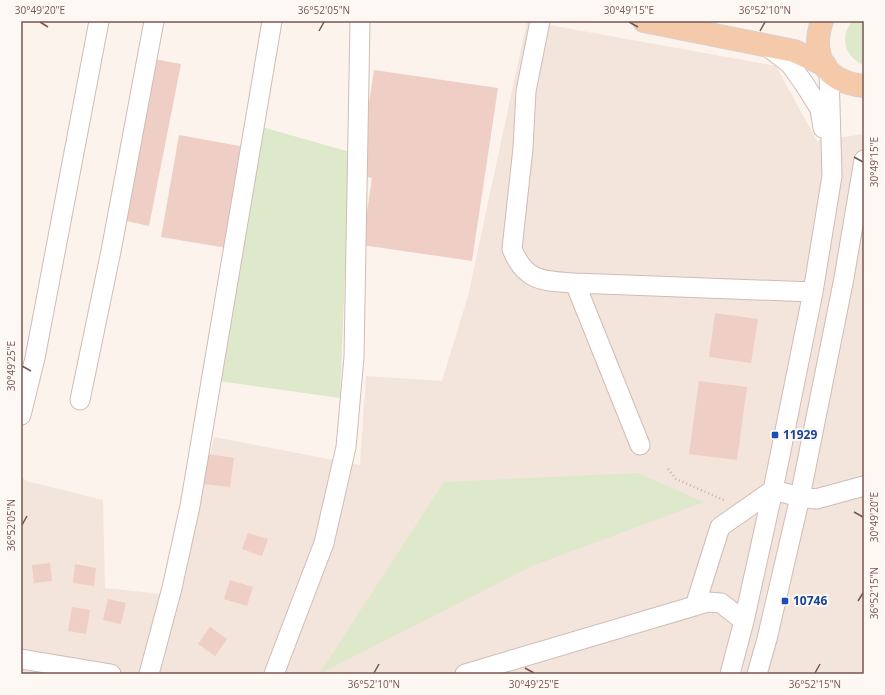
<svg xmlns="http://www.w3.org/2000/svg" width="885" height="695" font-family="'Open Sans',sans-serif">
  <rect width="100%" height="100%" fill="#fcf3ed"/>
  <path fill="#f3e4dc" d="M527 21 776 66 817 141 864 134V674H21V476L26 481 103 500 105 588 181 596 214 437 360 465 366 376 442 381 468 296Z"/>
  <path fill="#dee9cb" d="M852 21H864V65C845 58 839 37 852 21Z
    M262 127 350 152 340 398 218 381Z
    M638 473 704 502 532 566 319 674 444 482Z"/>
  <path fill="#efcec6" d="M154 59 181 64 149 226 122 220Z
    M374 70 498 88 472 261 362 245 372 178 358 176Z
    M179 135 245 147 227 248 161 237Z
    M715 313 758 319 751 363 709 357Z
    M699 381 747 387 737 460 689 454Z
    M207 454 234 458 230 487 203 484Z
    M248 533 268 539 262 556 242 549Z
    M50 563 52 581 34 583 32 565Z
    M75 564 96 568 94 586 73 583Z
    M230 580 253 587 247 606 224 599Z
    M108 599 126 603 121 624 103 620Z
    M72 607 90 610 86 634 68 631Z
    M210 627 227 639 215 656 198 644Z"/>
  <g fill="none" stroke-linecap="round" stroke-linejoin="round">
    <defs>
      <path id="minor" d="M540 21 526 91 523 148 512 249C525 282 544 281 575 283L813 292
        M767 46 790 64 805 85 820 109 823 128
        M575 283 640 445
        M80 400 111 251 154 21
        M21 415 35 358 99 21
        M695 606 720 527 773 490 800 497 816 499 864 486
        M21 659 111 674
        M149 674 172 588 190 506 272 21
        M274 674 324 543 346 447 354 357 360 21
        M465 674 708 602 721 603 744 621
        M730 674 744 621 773 490 813 292 832 176 829 71
        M757 674 767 639 800 497 844 278 864 160"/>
      <path id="major" d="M644 21 794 51 825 65
        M822 21C810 57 826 82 864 86"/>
    </defs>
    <use href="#minor" stroke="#d0bcb5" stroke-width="21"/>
    <use href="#major" stroke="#d9d0ce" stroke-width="24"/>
    <path stroke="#d5b1a9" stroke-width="2.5" stroke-dasharray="1 3" stroke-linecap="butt" d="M668 469 676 479 726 501"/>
    <use href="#minor" stroke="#fff" stroke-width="19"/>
    <use href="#major" stroke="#f5caab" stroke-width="22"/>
  </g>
  <path fill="none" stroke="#765650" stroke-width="1.5" d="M40 22 48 27M629 22 638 27M319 31 324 22M760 31 765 22M854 157 863 162M22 366 31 371M854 512 863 517M22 525 27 516M858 601 863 593M525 668 534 673M374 673 379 664M815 673 820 664"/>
  <g fill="#1a4fb4" stroke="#fef8f4" stroke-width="1.5">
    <rect x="771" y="431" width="8" height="8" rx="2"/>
    <rect x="781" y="597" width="8" height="8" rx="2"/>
  </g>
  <g text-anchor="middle" stroke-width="4" stroke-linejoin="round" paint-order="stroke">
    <g font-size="12" font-weight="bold" fill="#164399" stroke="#fef8f4" text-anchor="start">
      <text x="783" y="439">11929</text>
      <text x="793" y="605">10746</text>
    </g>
  </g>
  <rect width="885" height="695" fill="none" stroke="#fef8f4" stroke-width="44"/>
  <rect x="22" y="22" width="841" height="651" fill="none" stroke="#765650" stroke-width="1.5"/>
  <g font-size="10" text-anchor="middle" fill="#765650">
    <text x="40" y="14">30°49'20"E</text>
    <text x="324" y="14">36°52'05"N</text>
    <text x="629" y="14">30°49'15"E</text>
    <text x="765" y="14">36°52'10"N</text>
    <text transform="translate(874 162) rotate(-90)" y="4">30°49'15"E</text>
    <text transform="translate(11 366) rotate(-90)" y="4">30°49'25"E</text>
    <text transform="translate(874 517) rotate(-90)" y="4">30°49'20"E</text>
    <text transform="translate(11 525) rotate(-90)" y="4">36°52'05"N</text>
    <text transform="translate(874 593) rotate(-90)" y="4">36°52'15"N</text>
    <text x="374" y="688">36°52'10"N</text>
    <text x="534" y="688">30°49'25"E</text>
    <text x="815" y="688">36°52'15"N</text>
  </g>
</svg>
